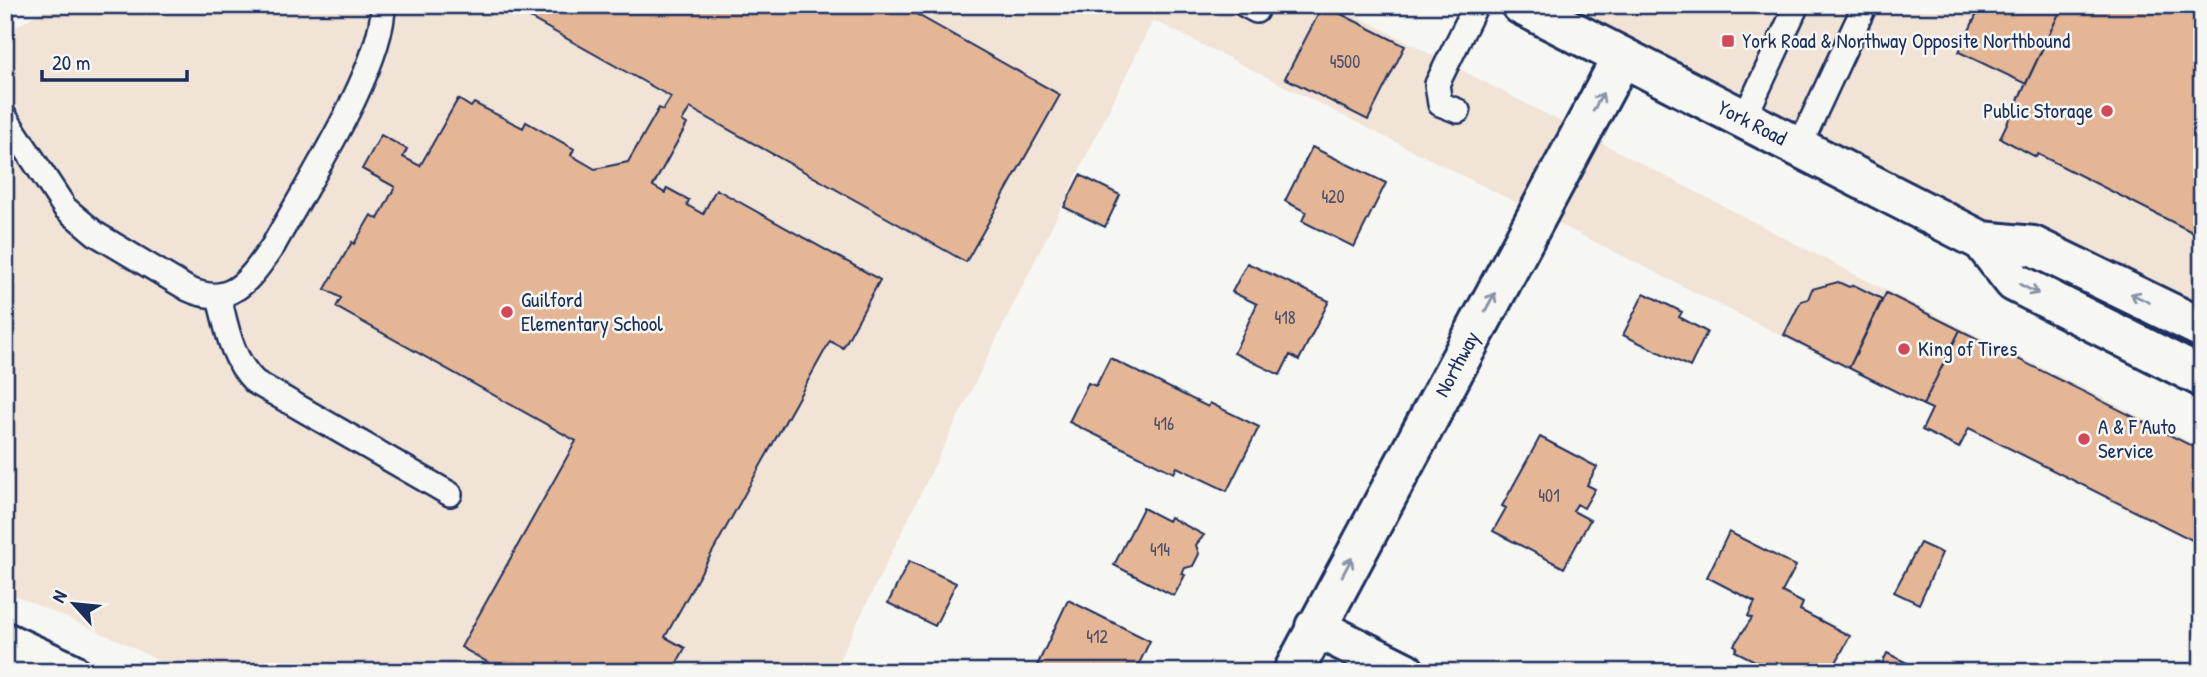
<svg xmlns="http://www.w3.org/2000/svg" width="2207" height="677" font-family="'Patrick Hand',sans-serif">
  <rect width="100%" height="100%" fill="#f6f6f2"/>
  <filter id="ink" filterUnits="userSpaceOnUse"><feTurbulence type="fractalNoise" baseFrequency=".0143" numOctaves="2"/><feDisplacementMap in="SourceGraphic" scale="14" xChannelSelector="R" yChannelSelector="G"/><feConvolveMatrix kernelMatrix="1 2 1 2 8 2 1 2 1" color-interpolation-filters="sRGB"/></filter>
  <g filter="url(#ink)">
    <path fill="#f1e3d6" d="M53 5H1336L1854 274 2202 448V547L1153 20 833 672H181L124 643 5 591V33Z
      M1521 5H2202V350L1982 241Z"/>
    <path fill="#e5b696" stroke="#1b2f5e" stroke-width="2" d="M528 5H900L1060 95 966 262 690 108 682 121 687 124 653 186 665 193 667 188 689 200 687 205 703 214 716 189 880 280 843 348 830 341 665 637 685 648 672 672H505L461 647 576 441 336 307 341 298 325 289 352 242 354 244 371 215 378 219 395 187 362 169 381 135 407 149 403 157 420 166 458 99 471 107 474 103 523 128 526 122 574 149 571 155 595 169 628 162 659 108 663 110 671 97 523 14Z
      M1323 5 1405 46 1368 120 1285 78Z
      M1981 5H2063L2026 84 1959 52Z
      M2063 5H2202V237L2038 154 2036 157 2000 138Z
      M1312 147 1386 183 1354 247 1302 221 1306 212 1285 201Z
      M1080 175 1120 195 1105 227 1064 207Z
      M1247 263 1329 301 1299 360 1290 355 1280 375 1234 353 1257 304 1232 292Z
      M1838 282 1849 287 1854 285 1882 299 1849 368 1784 335 1801 301 1808 299 1812 289Z
      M1644 293 1682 312 1679 317 1707 332 1690 367 1623 335Z
      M1886 293 1960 330 1923 405 1849 368Z
      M1960 330 2202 451V545L1969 428 1959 448 1922 430 1932 409 1923 405Z
      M1110 358 1208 407 1210 403 1259 427 1227 491 1177 467 1174 473 1069 422 1088 383 1096 386Z
      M1540 437 1597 467 1587 485 1595 489 1584 508 1577 504 1573 511 1590 520 1564 568 1493 531 1506 508 1502 506Z
      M1143 508 1168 521 1170 517 1204 535 1196 545 1199 554 1193 566 1185 568 1182 574 1185 575 1174 596 1114 565Z
      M1729 532 1796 566 1782 592 1803 603 1800 610 1850 636 1831 672H1798L1791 668 1789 672 1776 665 1773 670 1735 651 1737 647 1734 645 1752 618 1748 616 1755 602 1707 577Z
      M1920 543 1942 553 1919 604 1894 592Z
      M909 561 956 583 935 626 888 603Z
      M1068 600 1150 641 1135 672H1034Z
      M1887 653 1925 672H1878Z"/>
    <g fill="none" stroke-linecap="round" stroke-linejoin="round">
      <defs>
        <path id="service" d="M1245 5 1256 11
          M1458 111 1440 104 1437 84 1476 5
          M5 117 65 208 96 234 188 289C231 309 250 279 273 246 304 189 384 66 383 5
          M1744 119 1797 5
          M1799 147 1865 5
          M219 297C227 329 231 358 255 382L450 494"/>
        <path id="minor" d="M1315 627 1405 672
          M5 642 70 672
          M1293 672 1622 57"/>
        <path id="primary" d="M1521 5 1982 241 2033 246 2202 328
          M1982 241 2014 282 2202 377"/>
      </defs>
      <use href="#service" stroke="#1b2f5e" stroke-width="28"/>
      <use href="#minor" stroke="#1b2f5e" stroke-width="44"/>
      <use href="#primary" stroke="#1b2f5e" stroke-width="44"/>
      <use href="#service" stroke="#f6f6f2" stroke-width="23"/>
      <use href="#minor" stroke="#f6f6f2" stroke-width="38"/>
      <use href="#primary" stroke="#f6f6f2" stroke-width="38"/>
    </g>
    <defs><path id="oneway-shaft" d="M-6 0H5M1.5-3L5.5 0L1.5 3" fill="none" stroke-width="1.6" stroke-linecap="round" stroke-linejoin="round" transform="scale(1.75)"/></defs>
    <g stroke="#8892a8">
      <use href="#oneway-shaft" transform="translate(1598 102) rotate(-62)"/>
      <use href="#oneway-shaft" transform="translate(2029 289) rotate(27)"/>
      <use href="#oneway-shaft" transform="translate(2140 298) rotate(-154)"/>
      <use href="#oneway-shaft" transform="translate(1490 302) rotate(-62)"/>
      <use href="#oneway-shaft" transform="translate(1347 567) rotate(-62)"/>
    </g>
  </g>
  <g fill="#d1495b" stroke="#f6f6f2" stroke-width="2.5">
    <rect x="1721" y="34" width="14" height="14" rx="3.5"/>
    <circle cx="2107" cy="111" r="7"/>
    <circle cx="507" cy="312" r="7"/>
    <circle cx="1904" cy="349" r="7"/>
    <circle cx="2084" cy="439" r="7"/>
  </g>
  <g text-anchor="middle" stroke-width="5" stroke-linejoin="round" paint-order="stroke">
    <g font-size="18" fill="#4e516c">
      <text x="1345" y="68">4500</text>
      <text x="1333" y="203">420</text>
      <text x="1285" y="324">418</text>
      <text x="1164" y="430">416</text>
      <text x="1549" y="502">401</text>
      <text x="1160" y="556">414</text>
      <text x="1097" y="643">412</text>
    </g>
    <g font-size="21" fill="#1b2f5e" stroke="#f6f6f2" text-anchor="start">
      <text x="1742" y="48">York Road &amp; Northway Opposite Northbound</text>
      <text x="2093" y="118" text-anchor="end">Public Storage</text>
      <text x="521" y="307">Guilford<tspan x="521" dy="24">Elementary School</tspan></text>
      <text x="1918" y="356">King of Tires</text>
      <text x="2098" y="434">A &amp; F Auto<tspan x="2098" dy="24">Service</tspan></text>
    </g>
    <g font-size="21" fill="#1b2f5e" stroke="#f6f6f2">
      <text transform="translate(1752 123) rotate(27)" y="7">York Road</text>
      <text transform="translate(1457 364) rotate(-62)" y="7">Northway</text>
    </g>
  </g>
  <rect width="2207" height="677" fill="none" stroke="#f6f6f2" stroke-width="28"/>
  <rect x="14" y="14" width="2179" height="649" fill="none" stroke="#1b2f5e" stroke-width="2.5" filter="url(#ink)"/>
  <g transform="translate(74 604) rotate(297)" stroke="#f6f6f2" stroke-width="5" paint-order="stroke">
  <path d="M0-5L12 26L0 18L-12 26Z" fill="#1b2f5e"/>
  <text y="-10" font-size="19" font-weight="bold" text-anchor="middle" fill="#1b2f5e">N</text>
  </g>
  <path d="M42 70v10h145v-10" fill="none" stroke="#1b2f5e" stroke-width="3.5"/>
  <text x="52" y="70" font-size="21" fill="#1b2f5e" stroke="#f6f6f2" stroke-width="5" paint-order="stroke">20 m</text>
</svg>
